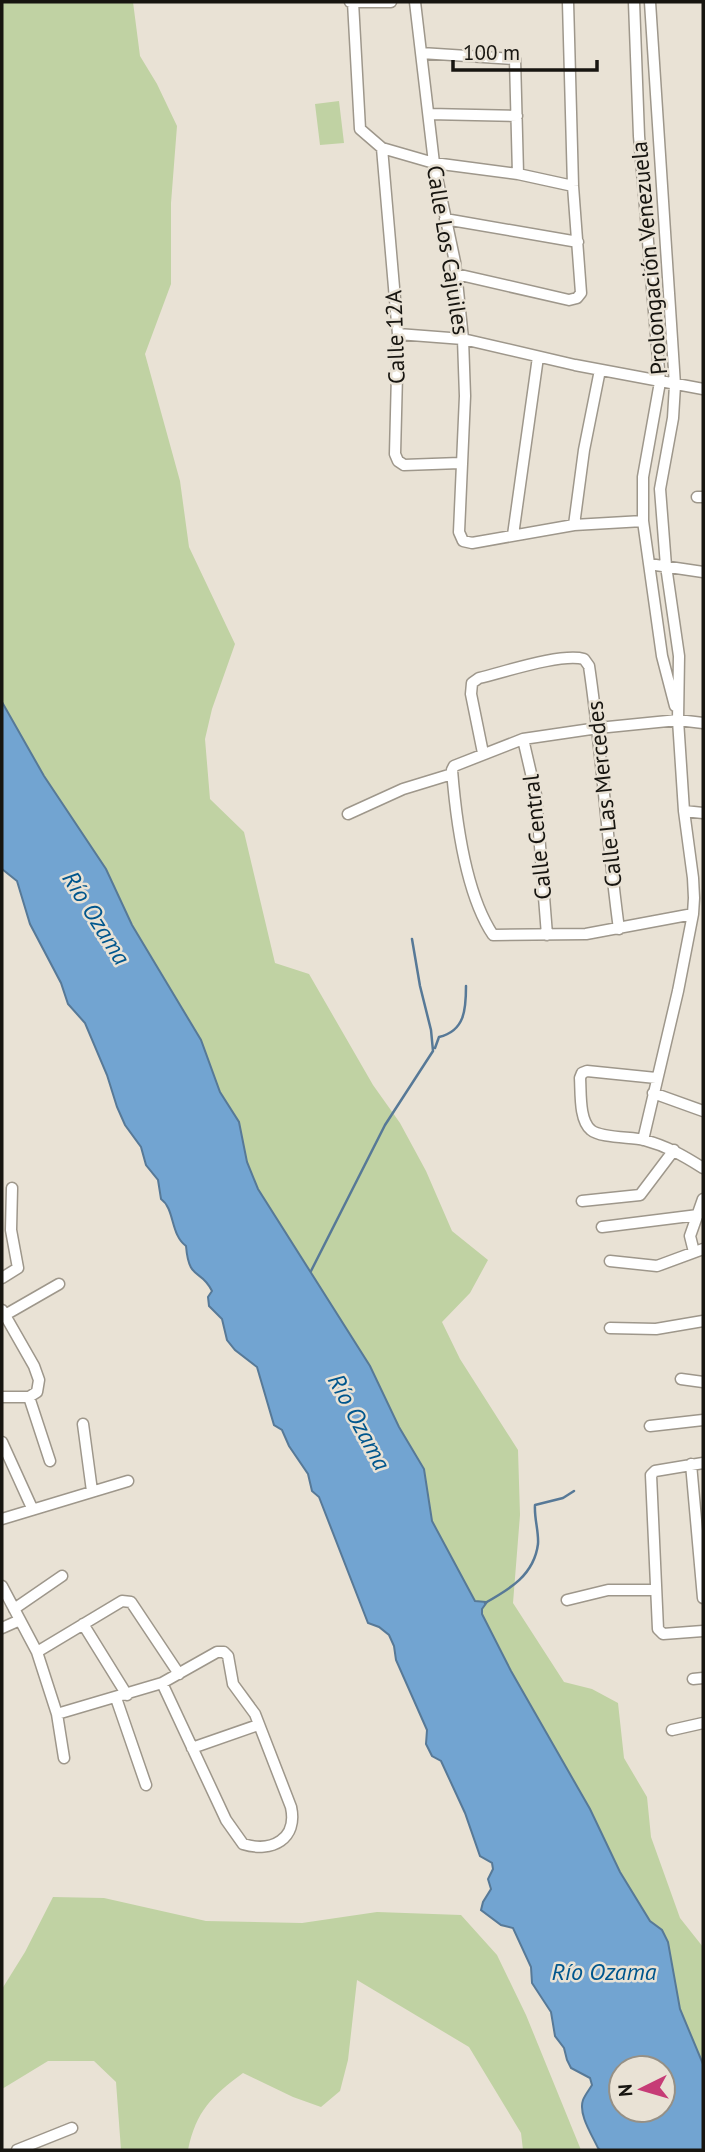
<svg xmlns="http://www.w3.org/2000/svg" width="705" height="2152" font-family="'PT Sans',sans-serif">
  <rect width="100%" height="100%" fill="#e9e2d5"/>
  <path fill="#c0d2a3" d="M2 2H133L140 56 157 84 177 126 171 203V284L145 354 180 481 189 547 235 644 212 709 205 739 210 799 244 832 275 963 309 974 373 1085 400 1123 426 1171 452 1231 488 1260 470 1293 442 1322 460 1359 518 1450 520 1515 513 1603 564 1682 592 1689 618 1703 624 1758 647 1797 651 1837 680 1918 703 1947V2064L680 2009 668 1942 662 1930 650 1921 620 1872 590 1809 511 1671 482 1614 479 1603 475 1601 432 1521 424 1469 399 1427 370 1366 258 1189 247 1162 239 1122 220 1092 201 1040 132 925 106 869 44 776 2 702Z
    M339 101 344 143 320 145 315 104Z
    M53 1897 104 1898 206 1921 302 1923 377 1912 461 1915 497 1955 526 2015 581 2150H523L521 2133 469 2047 357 1980 348 2060 340 2091 321 2107 293 2097 243 2073C212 2096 196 2111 188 2150H121L116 2082 94 2061H48L2 2089V1989L25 1952Z"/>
  <path fill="#72a4d1" stroke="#577997" stroke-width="2" fill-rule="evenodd" d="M2 702 44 776 106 869 132 925 201 1040 220 1092 239 1122 247 1162 258 1189 370 1366 399 1427 424 1469 432 1521 475 1601 487 1602 482 1609V1614L511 1671 590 1809 620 1872 650 1921 662 1930 668 1942 680 2009 703 2064V2150H600L598 2148C592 2135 578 2114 583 2100 585 2095 589 2090 592 2085L590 2078 571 2068 567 2060 564 2048 555 2036 551 2012 532 1983 531 1967 513 1928 501 1925 481 1910 483 1902 491 1889 488 1879 493 1869 492 1863 480 1856 465 1813 441 1761 432 1756 426 1744 427 1730 396 1660 394 1646 389 1635 379 1627 368 1623 319 1497 312 1491 308 1474 289 1446 282 1430 274 1425 257 1367 235 1350 227 1340 222 1319 209 1306 208 1297 212 1291C201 1268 189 1282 186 1246 170 1234 175 1209 161 1199L158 1180 146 1165 141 1147 125 1125 117 1107 107 1075 85 1023 68 1004 61 983 30 924 17 881 2 869ZM621 2068H663V2110H621Z"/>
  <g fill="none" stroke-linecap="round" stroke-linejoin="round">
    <path stroke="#577997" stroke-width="2.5" d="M435 1048 439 1037C465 1031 466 1009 466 986
      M311 1271 385 1125 433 1051 431 1030 420 986 412 939
      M485 1603C510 1589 534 1575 538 1544 539 1532 534 1518 535 1505L563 1498 574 1491"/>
    <defs>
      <path id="minor" d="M350 2H391
        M353 2 360 129 382 148 434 163 518 174 573 186
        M415 2 434 163 455 262 463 339 465 396 459 532 463 541 472 543 574 525 643 521
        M634 2 639 136 660 382 643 477V521L662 656 675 706
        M421 53 515 59 518 174
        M429 114 517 116
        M382 148 398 334 395 454 398 461 404 465 460 463
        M445 219 578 242
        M456 274 569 300 577 298 581 293 573 186 568 2
        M398 334 463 339 575 365 703 389
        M697 497H703
        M574 525 584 450 600 370
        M513 535 538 357
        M649 564 703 572
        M523 739 536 795 547 935
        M483 753 471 694 472 683 479 678C505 672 560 653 584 659L589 666C602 753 607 842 619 929
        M684 811 703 813
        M348 814 403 789 452 774
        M693 914 586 934 493 935C465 893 456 820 452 770L454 766 523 739 598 728 678 720 703 723
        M656 1078 587 1071 582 1073 580 1078C581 1093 579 1120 591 1130 600 1138 632 1137 644 1140 667 1146 684 1156 703 1168
        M653 1093 703 1111
        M643 1140 678 991 693 914 694 898 693 878 684 811 678 720 679 656 666 566 660 489 673 418 675 385 650 2
        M582 1201 640 1195 674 1150
        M602 1227 698 1215
        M694 1252 690 1236 703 1199
        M610 1261 657 1266 703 1249
        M2 1278 18 1268 11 1230 12 1188
        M2 1310 34 1366 39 1380 37 1392 29 1397H2
        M5 1315 59 1284
        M610 1328 656 1329 703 1321
        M681 1379 703 1382
        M29 1397 50 1461
        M83 1424 92 1491
        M650 1426 703 1420
        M2 1442 32 1508
        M703 1463 655 1471 651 1475 658 1629 663 1634 703 1631
        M691 1464 703 1598
        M2 1519 128 1481
        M2 1586 37 1652 57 1714 64 1758
        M567 1600 608 1590H655
        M14 1609 62 1576
        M83 1624 127 1695
        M2 1628 20 1620
        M37 1652 122 1601 131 1602 179 1674
        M693 1679 703 1678
        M116 1698 146 1785
        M57 1714 162 1683 217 1652H224L228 1656 233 1684 255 1714 291 1807C298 1839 272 1853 243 1844L226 1820 162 1683
        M672 1730 703 1723
        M192 1748 258 1725
        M17 2150 72 2128"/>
    </defs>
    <use href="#minor" stroke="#9e978b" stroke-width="13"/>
    <use href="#minor" stroke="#fff" stroke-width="10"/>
  </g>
  <g text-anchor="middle" stroke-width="5" stroke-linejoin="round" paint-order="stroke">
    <g font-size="23" fill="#171510" stroke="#e9e2d5">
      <text transform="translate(448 250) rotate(81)" y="8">Calle Los Cajuiles</text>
      <text transform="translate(649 258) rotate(-95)" y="8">Prolongación Venezuela</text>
      <text transform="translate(395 337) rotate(-92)" y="8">Calle 12A</text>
      <text transform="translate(604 794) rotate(-96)" y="8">Calle Las Mercedes</text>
      <text transform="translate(537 837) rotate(-96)" y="8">Calle Central</text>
    </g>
    <g font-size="24" font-style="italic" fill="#00568d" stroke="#e9e2d5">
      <text transform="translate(96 918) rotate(58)" y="8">Río Ozama</text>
      <text transform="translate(359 1422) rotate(62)" y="8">Río Ozama</text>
      <text x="604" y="1980">Río Ozama</text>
    </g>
  </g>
  <rect width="705" height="2152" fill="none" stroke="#171510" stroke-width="7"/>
  <g transform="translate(642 2089) rotate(265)"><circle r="33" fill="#e9e2d5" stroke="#959086" stroke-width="2"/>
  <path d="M0-5L12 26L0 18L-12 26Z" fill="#c63c76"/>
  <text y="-10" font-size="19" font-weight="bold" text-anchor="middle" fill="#171510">N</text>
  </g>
  <path d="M453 60v10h144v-10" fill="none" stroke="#171510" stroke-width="3.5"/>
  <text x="463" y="60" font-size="21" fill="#171510" stroke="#e9e2d5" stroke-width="5" paint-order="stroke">100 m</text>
</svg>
